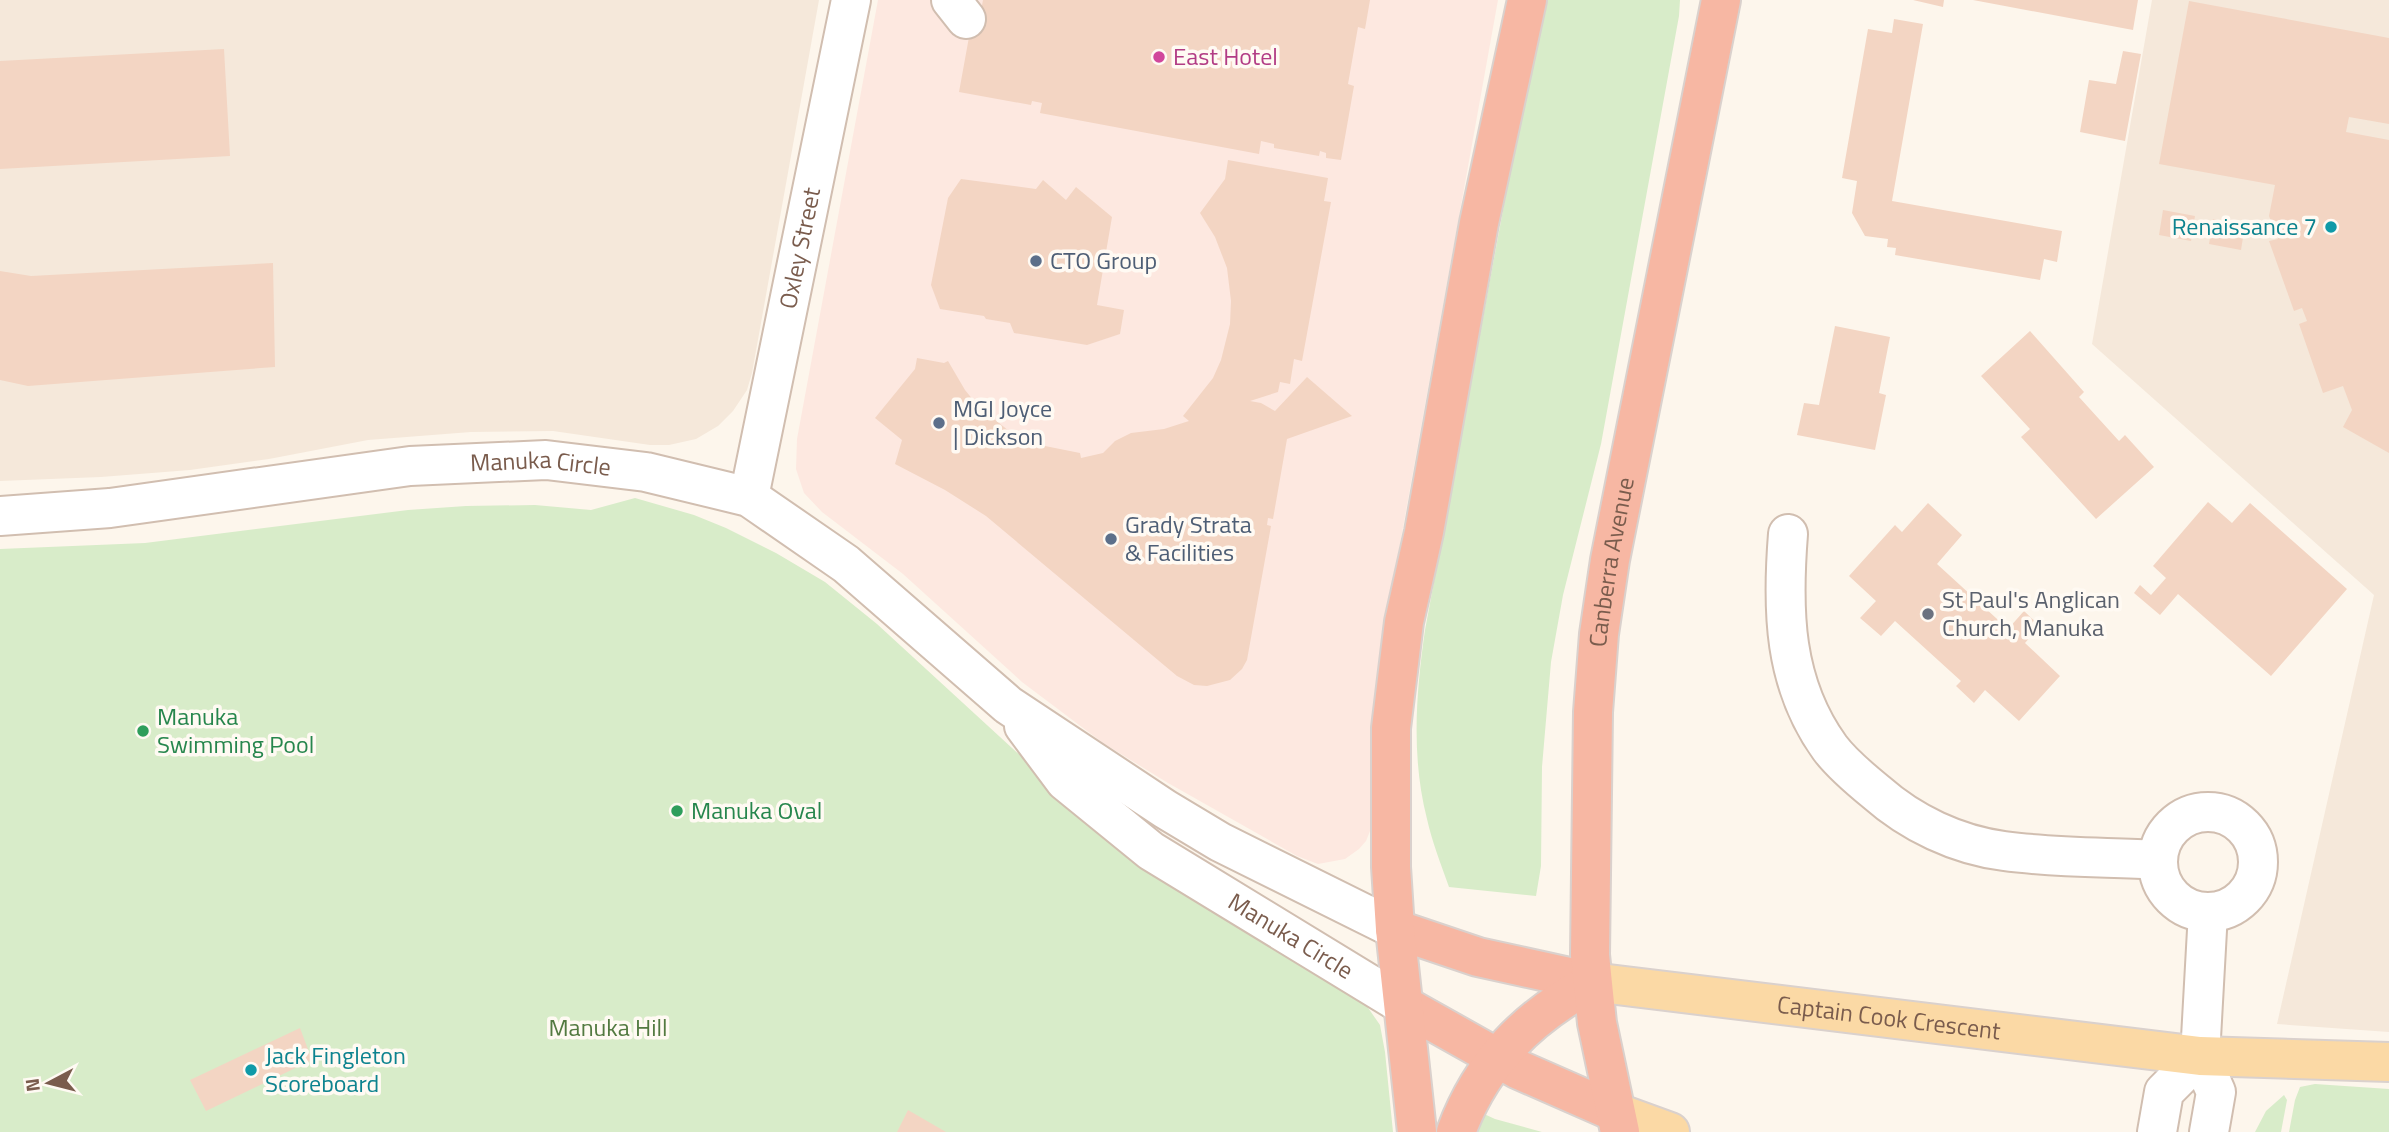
<svg xmlns="http://www.w3.org/2000/svg" width="2389" height="1132" font-family="'Titillium Web',sans-serif">
  <rect width="100%" height="100%" fill="#fdf6ec"/>
  <path fill="#f5e8da" d="M0 0H819L752 373 747 390 733 411 718 426 696 439 669 445H650L553 431 471 432 368 440 269 459 190 470 101 477 0 481Z
    M2152 0H2389V1032L2277 1024 2374 595 2092 344Z"/>
  <path fill="#fde8e0" d="M878 0H1498L1393 583 1372 826 1366 841 1359 849 1345 859 1318 864 1297 856 1168 783 1103 743 1022 682 903 574 822 512 804 493 796 469 797 439Z"/>
  <path fill="#d8ecc9" d="M1542 0H1680L1679 16 1601 444 1563 595 1551 662 1542 767 1541 866 1536 896 1449 887C1441 864 1432 842 1427 819 1411 757 1416 693 1425 630Z
    M635 498 694 515 726 528 776 553 825 582 877 624 1035 769 1364 1002 1380 1025 1385 1052 1393 1132H0V549L145 543 408 510 466 506 535 505 591 510Z
    M2315 1084 2389 1089V1132H2289L2295 1100 2300 1087Z
    M2284 1095 2287 1100 2281 1132H2255L2266 1111Z
    M1482 1113 1495 1119 1542 1132H1473Z"/>
  <path fill="#f3d5c3" d="M983 0H1370L1365 29 1358 27 1348 84 1354 86 1341 160 1326 158V153L1320 151 1319 156 1274 148V144L1261 141 1259 154 1040 113 1042 103 1032 101 1031 105 959 92 973 15 980 16Z
    M1913 0H1944L1943 7Z
    M1973 0H2138L2133 30Z
    M2189 1 2389 38V124L2349 117 2346 132 2389 140V453L2343 427 2352 410 2343 386 2323 393 2299 324 2307 321 2302 308 2294 311 2269 241 2278 239 2269 216 2275 185 2159 164Z
    M1894 19 1923 24 1892 201 2062 231 2057 262 2044 259 2040 280 1895 255 1896 248 1887 247 1888 239 1865 236 1852 213 1857 181 1842 178 1868 29 1892 33Z
    M224 49 230 156 0 169V61Z
    M2123 51 2141 54 2125 141 2080 132 2089 80 2116 84Z
    M1228 160 1328 178 1324 201 1331 202 1302 361 1294 359 1290 384 1280 382 1278 392 1250 401 1261 403 1275 411 1307 377 1352 416 1287 439 1273 519 1268 518 1267 525 1271 526 1247 660 1242 669 1230 680 1207 686 1194 685 1177 676 986 516 945 490 895 464 902 440 875 418 915 369 917 358 944 363 948 361 965 390 978 406 1009 431 1040 445 1080 453 1081 458 1103 453 1115 441 1131 433 1164 429 1189 421 1183 416 1213 378 1221 360 1230 324 1231 301 1227 268 1215 237 1200 213 1225 179Z
    M961 179 1036 189 1043 180 1066 200 1076 187 1112 217 1097 305 1124 310 1120 334 1087 345 1014 333 1010 323 986 319 984 316 940 309 931 285 948 198Z
    M2163 210 2195 216 2191 241 2159 235Z
    M2213 219 2245 225 2241 250 2209 244Z
    M273 263 275 367 28 386 0 380V271L31 276Z
    M1835 326 1890 337 1879 393 1886 395 1875 450 1797 435 1804 403 1819 405Z
    M2030 331 2084 392 2079 397 2119 441 2125 435 2154 467 2096 519 2021 437 2030 429 1981 376Z
    M2208 502 2232 523 2250 503 2347 589 2271 676 2178 594 2160 615 2134 593 2140 585 2151 595 2166 578 2153 566Z
    M1928 503 1962 535 1937 564 2008 629 2024 611 2040 626 2025 643 2060 676 2019 721 1985 690 1974 703 1956 686 1961 681 1895 621 1881 636 1860 618 1876 601 1849 576 1895 525 1902 532Z
    M300 1028 312 1060 206 1111 190 1080Z
    M908 1110 946 1132H897Z"/>
  <g fill="none" stroke-linecap="round" stroke-linejoin="round">
    <defs>
      <g id="minor">
        <path d="M951 0 966 19"/>
        <path id="s1" d="M749 497 851 0"/>
        <path id="s2" d="M0 516 110 508 410 466 546 460 646 472 749 497 846 564 1008 705 1165 809 1220 842 1395 929"/>
        <path d="M1788 534C1782 610 1783 683 1830 748 1842 764 1860 779 1876 792 1911 823 1957 845 2004 851 2055 858 2107 857 2158 860"/>
        <path id="s3" d="M1024 726 1065 781 1151 851 1405 1006"/>
        <circle cx="2208" cy="862" r="50"/>
        <path d="M2208 912 2200 1056 2216 1092 2209 1132"/>
        <path d="M2157 1132 2164 1092 2200 1056"/>
      </g>
      <g id="major">
        <path id="s4" d="M1592 982 2200 1056 2389 1062"/>
        <path d="M1615 1112 1670 1132"/>
      </g>
      <g id="highway">
        <path d="M1395 929 1478 957 1592 982"/>
        <path d="M1405 1006 1517 1069 1615 1112"/>
        <path d="M1417 1132 1395 929 1391 867V728L1404 622 1424 532 1479 223 1527 0"/>
        <path d="M1456 1132C1482 1062 1527 1018 1592 982"/>
        <path id="s5" d="M1620 1132 1597 1023 1590 955 1593 712 1599 634 1610 560 1721 0"/>
      </g>
    </defs>
    <use href="#minor" stroke="#d1beb0" stroke-width="42"/>
    <use href="#major" stroke="#dad1cd" stroke-width="42"/>
    <use href="#highway" stroke="#dad1cd" stroke-width="42"/>
    <use href="#minor" stroke="#fff" stroke-width="38"/>
    <use href="#major" stroke="#fbd9a5" stroke-width="38"/>
    <use href="#highway" stroke="#f7b7a3" stroke-width="38"/>
  </g>
  <circle fill="#d1479c" stroke="#fffaf3" stroke-width="2.5" cx="1159" cy="57" r="7"/>
  <g fill="#0f9aa8" stroke="#fffaf3" stroke-width="2.5">
    <circle cx="2331" cy="227" r="7"/>
    <circle cx="251" cy="1070" r="7"/>
  </g>
  <g fill="#5c6f8a" stroke="#fffaf3" stroke-width="2.5">
    <circle cx="1036" cy="261" r="7"/>
    <circle cx="939" cy="423" r="7"/>
    <circle cx="1111" cy="539" r="7"/>
  </g>
  <circle fill="#6b7280" stroke="#fffaf3" stroke-width="2.5" cx="1928" cy="614" r="7"/>
  <g fill="#2e9e5b" stroke="#fffaf3" stroke-width="2.5">
    <circle cx="143" cy="731" r="7"/>
    <circle cx="677" cy="811" r="7"/>
  </g>
  <g text-anchor="middle" stroke-width="7" stroke-linejoin="round" paint-order="stroke">
    <g font-size="24" fill="#b23c85" stroke="#fffaf3" text-anchor="start">
      <text x="1173" y="65">East Hotel</text>
    </g>
    <g font-size="24" fill="#0d838f" stroke="#fffaf3" text-anchor="end">
      <text x="2317" y="235">Renaissance 7</text>
      <text x="265" y="1064" text-anchor="start">Jack Fingleton<tspan x="265" dy="28">Scoreboard</tspan></text>
    </g>
    <g font-size="24" fill="#7a5c4d" stroke="#fffaf3">
      <text dy="8" stroke="none"><textPath href="#s1" startOffset="254">Oxley Street</textPath></text>
      <text dy="8" stroke="none"><textPath href="#s2" startOffset="544">Manuka Circle</textPath></text>
      <text dy="8" stroke="none"><textPath href="#s5" startOffset="574">Canberra Avenue</textPath></text>
      <text dy="8" stroke="none"><textPath href="#s3" startOffset="343">Manuka Circle</textPath></text>
      <text dy="8" stroke="none"><textPath href="#s4" startOffset="299">Captain Cook Crescent</textPath></text>
    </g>
    <g font-size="24" fill="#4e5e75" stroke="#fffaf3" text-anchor="start">
      <text x="1050" y="269">CTO Group</text>
      <text x="953" y="417">MGI Joyce<tspan x="953" dy="28">| Dickson</tspan></text>
      <text x="1125" y="533">Grady Strata<tspan x="1125" dy="28">&amp; Facilities</tspan></text>
    </g>
    <g font-size="24" fill="#5b616d" stroke="#fffaf3" text-anchor="start">
      <text x="1942" y="608">St Paul's Anglican<tspan x="1942" dy="28">Church, Manuka</tspan></text>
    </g>
    <g font-size="24" fill="#27864d" stroke="#fffaf3" text-anchor="start">
      <text x="157" y="725">Manuka<tspan x="157" dy="28">Swimming Pool</tspan></text>
      <text x="691" y="819">Manuka Oval</text>
    </g>
    <g font-size="24" fill="#537a41" stroke="#fffaf3">
      <text x="608" y="1036">Manuka Hill</text>
    </g>
  </g>
  <g transform="translate(49 1083) rotate(263)" stroke="#fffaf3" stroke-width="5" paint-order="stroke">
  <path d="M0-5L12 26L0 18L-12 26Z" fill="#7a5c4d"/>
  <text y="-10" font-size="19" font-weight="bold" text-anchor="middle" fill="#7a5c4d">N</text>
  </g>
</svg>
